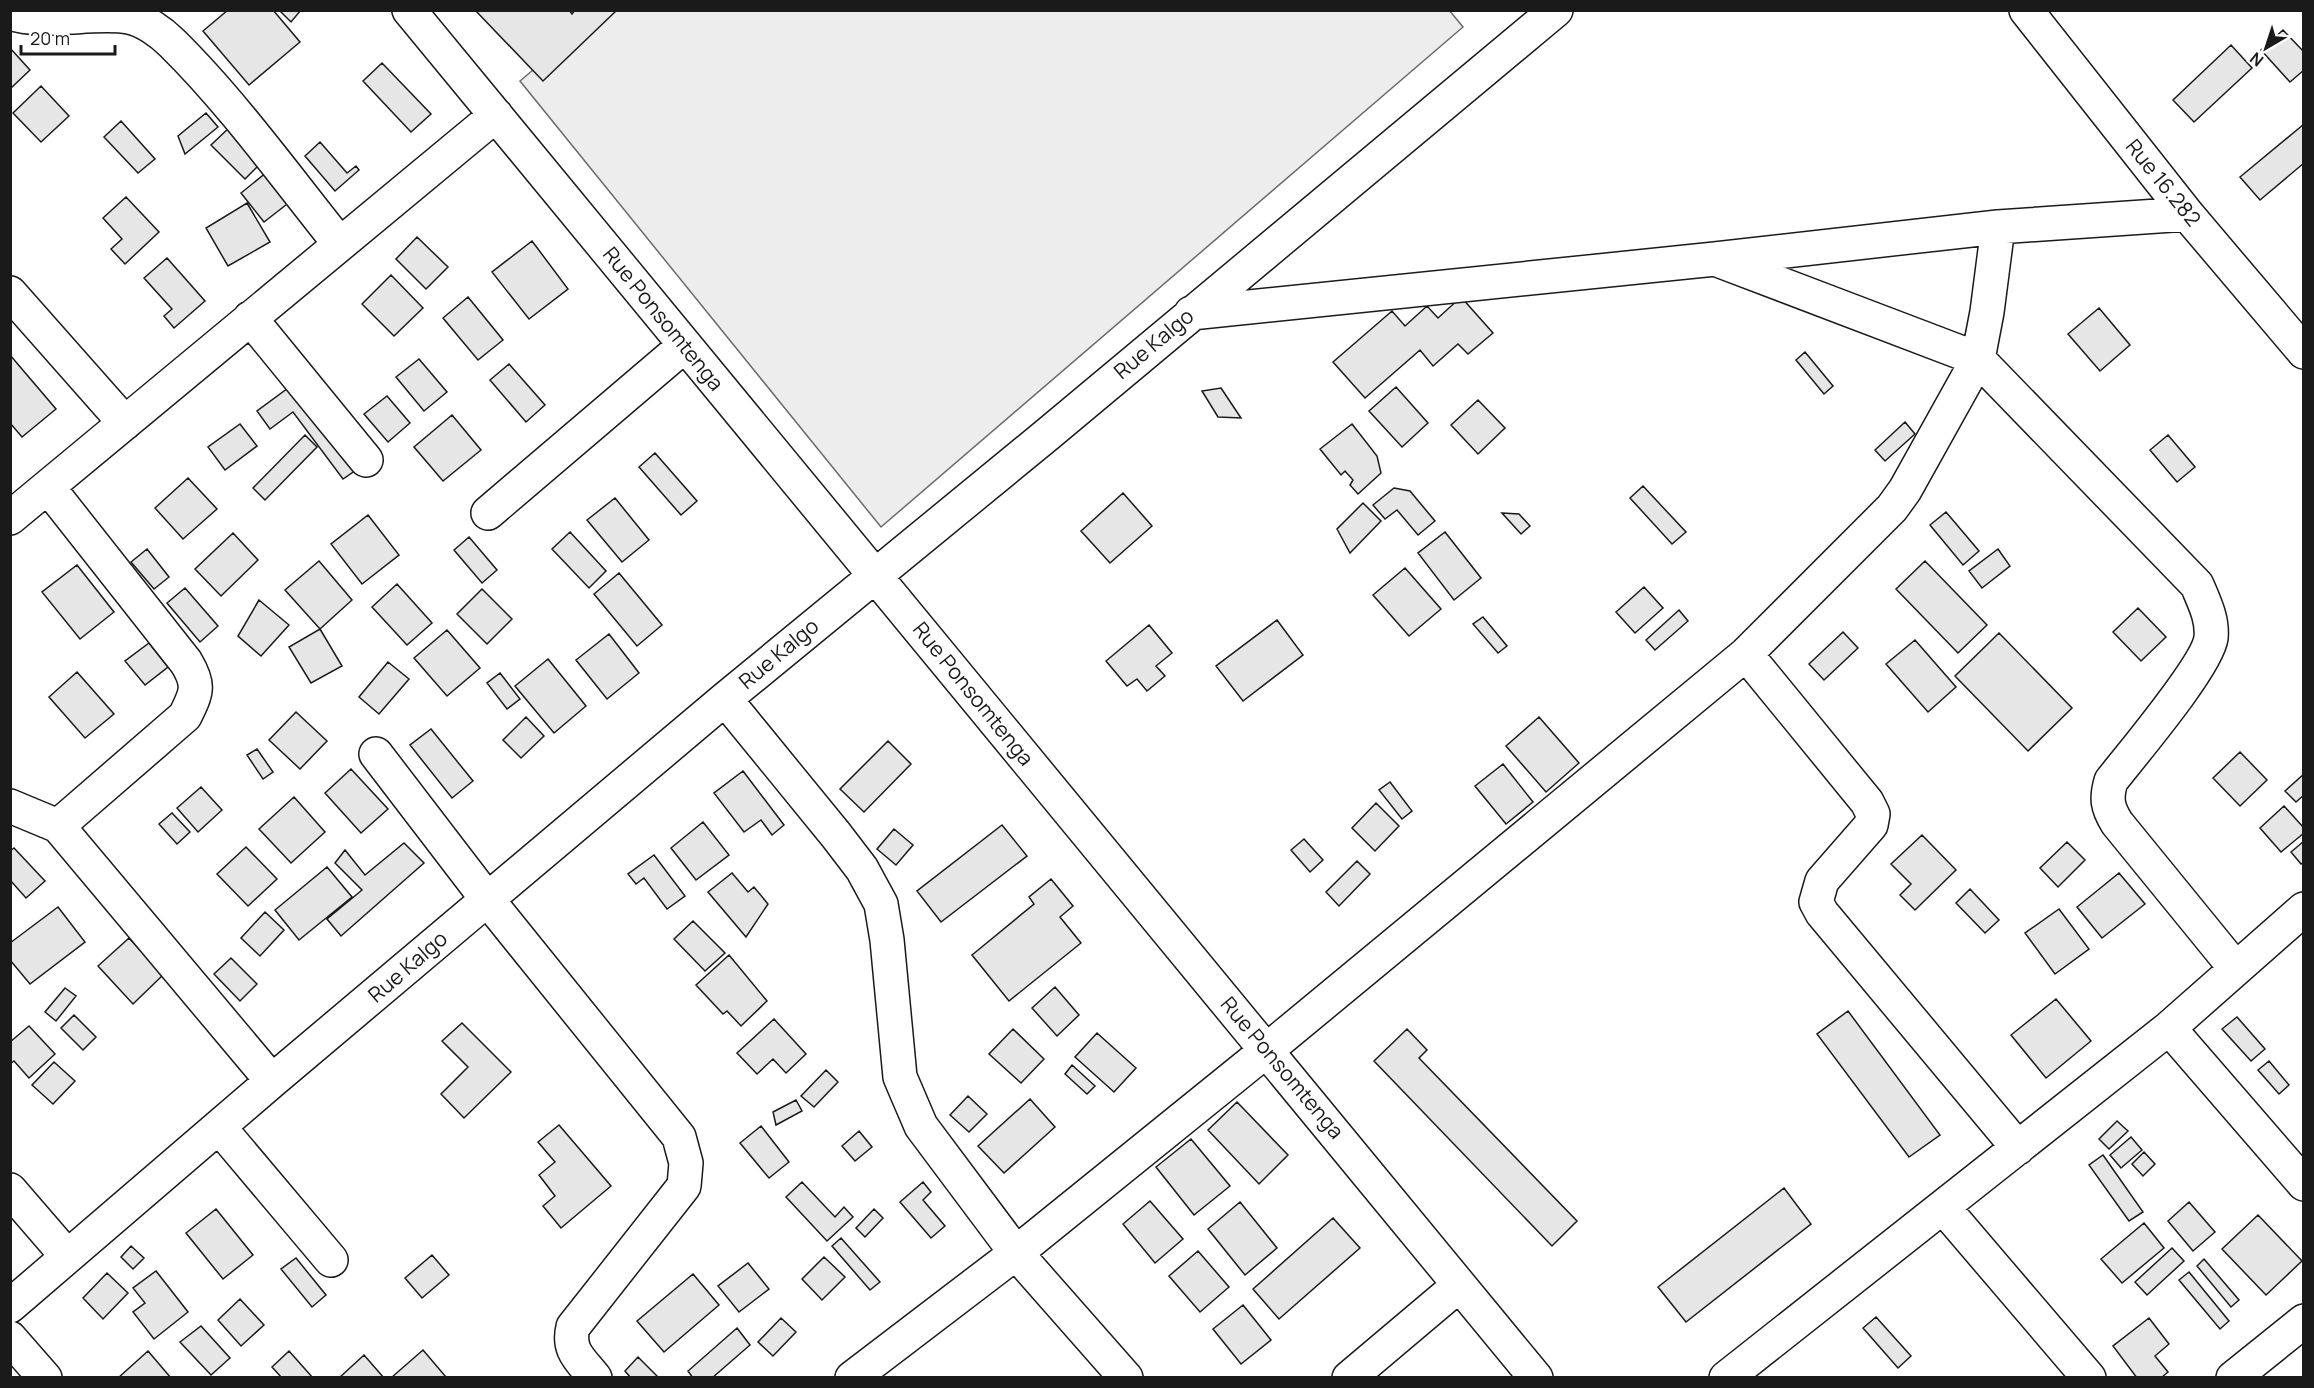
<svg xmlns="http://www.w3.org/2000/svg" width="2314" height="1388" font-family="Manrope,sans-serif">
  <rect width="100%" height="100%" fill="#fff"/>
  <path fill="#ededed" stroke="#6a6a6a" stroke-width="1.5" d="M1449 10 1463 27 881 527 520 81 602 11Z"/>
  <path fill="#e6e6e6" stroke="#1a1a1a" stroke-width="1.5" d="M228 10H273L300 42 249 85 203 31Z
    M279 10H301L291 22Z
    M475 10H569L572 14 575 10H617L543 81Z
    M2283 30 2304 52V70L2290 82 2261 50Z
    M2231 45 2252 68 2194 122 2173 100Z
    M10 48 30 70 10 89Z
    M382 63 431 114 411 132 363 81Z
    M41 86 69 116 41 142 13 113Z
    M206 113 218 127 185 154 178 136Z
    M121 121 155 159 138 173 104 137Z
    M2304 124V163L2260 200 2240 177Z
    M231 126 265 159 245 179 211 145Z
    M320 142 347 173 356 166 359 170 335 191 305 156Z
    M267 172 291 201 264 222 241 193Z
    M126 197 159 232 125 264 111 249 122 239 103 218Z
    M247 203 270 242 228 266 206 228Z
    M417 237 448 267 426 289 396 259Z
    M532 241 568 289 529 319 492 272Z
    M167 258 205 301 174 328 164 316 172 309 144 278Z
    M391 275 423 308 394 336 362 304Z
    M468 297 503 340 478 360 443 318Z
    M1461 297 1493 333 1468 354 1458 344 1433 366 1420 350 1365 398 1333 362 1392 311 1405 326 1427 306 1438 318Z
    M2099 308 2130 345 2100 371 2068 334Z
    M1805 352 1833 386 1824 394 1796 360Z
    M10 355 56 409 22 437 10 423Z
    M419 359 447 392 424 411 396 377Z
    M509 364 545 405 526 422 490 380Z
    M295 383 359 468 343 479 293 412 270 429 257 411Z
    M1396 387 1428 423 1402 447 1369 411Z
    M1221 388 1241 418 1218 417 1202 391Z
    M387 396 410 423 388 442 364 414Z
    M1478 400 1505 428 1478 454 1451 425Z
    M452 415 481 450 443 481 414 447Z
    M1905 422 1915 434 1885 461 1875 450Z
    M240 424 257 446 225 470 208 447Z
    M1352 424 1377 456 1381 473 1358 494 1350 485 1353 480 1345 471 1341 475 1320 449Z
    M305 435 317 447 265 500 253 488Z
    M2168 435 2195 467 2177 482 2150 450Z
    M655 453 697 501 681 515 639 467Z
    M188 478 217 509 183 539 155 508Z
    M1643 486 1686 532 1672 544 1630 498Z
    M1394 488 1410 491 1435 521 1418 535 1397 510 1385 519 1373 505Z
    M1123 493 1152 526 1110 563 1081 531Z
    M615 498 649 540 622 562 587 520Z
    M1363 503 1381 521 1350 553 1337 529Z
    M1946 512 1979 551 1963 565 1930 525Z
    M1502 513 1519 514 1530 526 1521 534Z
    M368 515 399 555 362 584 331 544Z
    M570 532 606 571 589 588 552 549Z
    M1445 532 1481 578 1454 600 1418 553Z
    M233 533 258 560 221 596 195 569Z
    M469 537 497 570 482 583 454 550Z
    M147 549 169 577 154 589 131 562Z
    M1998 549 2010 566 1982 588 1969 571Z
    M319 561 352 600 320 629 285 590Z
    M1925 561 1987 625 1958 653 1896 589Z
    M77 565 114 612 80 639 42 592Z
    M1405 568 1441 609 1409 636 1373 595Z
    M619 573 662 625 637 646 594 594Z
    M397 584 432 623 407 645 372 607Z
    M1644 587 1663 608 1635 633 1616 612Z
    M185 588 218 626 200 642 167 603Z
    M482 589 512 619 487 644 457 614Z
    M259 600 289 625 261 656 238 636Z
    M2138 608 2166 637 2141 661 2113 632Z
    M1679 610 1688 621 1655 650 1646 640Z
    M1483 617 1507 646 1498 653 1473 624Z
    M1277 620 1303 655 1243 701 1216 666Z
    M1149 625 1172 653 1156 666 1165 676 1147 691 1137 679 1127 686 1106 661Z
    M320 629 342 666 311 683 289 647Z
    M447 630 480 668 447 696 414 658Z
    M1843 632 1858 648 1824 680 1809 664Z
    M1999 633 2072 708 2028 751 1955 676Z
    M609 634 639 673 607 699 576 660Z
    M1915 640 1956 687 1928 712 1886 664Z
    M149 643 168 667 145 685 125 661Z
    M548 659 586 706 554 733 515 686Z
    M388 662 409 679 379 714 359 697Z
    M77 672 114 714 85 738 49 697Z
    M500 673 520 699 507 709 487 683Z
    M296 712 327 741 300 769 269 740Z
    M526 717 544 736 521 758 503 740Z
    M1539 717 1579 763 1546 792 1506 746Z
    M431 729 473 781 452 798 410 745Z
    M888 741 911 764 864 812 840 789Z
    M257 749 273 772 263 779 247 755Z
    M2240 752 2267 780 2240 806 2213 778Z
    M1503 764 1533 802 1506 824 1475 786Z
    M351 769 388 809 361 833 325 793Z
    M743 771 784 825 772 835 761 820 744 832 714 793Z
    M2304 774V795L2296 802 2285 791Z
    M1390 782 1412 811 1402 819 1379 790Z
    M201 787 222 810 198 832 177 808Z
    M294 797 325 832 291 863 259 829Z
    M1376 803 1399 826 1375 851 1352 828Z
    M2284 806 2304 828V833L2281 852 2260 828Z
    M172 813 190 832 177 844 159 824Z
    M703 822 729 855 696 880 671 848Z
    M1002 825 1027 856 941 922 917 891Z
    M894 829 913 845 896 865 877 849Z
    M1922 835 1956 870 1915 910 1900 895 1911 884 1891 864Z
    M1304 839 1323 860 1310 872 1291 850Z
    M2304 841V862L2301 864 2291 852Z
    M2067 842 2085 860 2058 887 2040 868Z
    M404 843 424 863 341 936 327 919 362 890 335 863 345 850 365 875Z
    M246 847 277 879 248 906 217 874Z
    M14 848 45 881 26 898 10 880V851Z
    M654 855 685 896 667 909 644 878 636 884 628 874Z
    M1357 861 1370 874 1339 906 1326 892Z
    M327 867 352 897 299 940 275 910Z
    M732 873 748 892 754 887 768 904 746 937 708 892Z
    M2119 873 2145 904 2102 938 2077 907Z
    M1051 879 1073 906 1060 917 1081 943 1009 1001 972 955 1034 904 1029 897Z
    M1970 889 1999 920 1985 933 1956 903Z
    M58 907 85 942 30 984 10 960V943Z
    M2059 909 2089 949 2055 974 2025 933Z
    M265 912 284 930 260 956 241 938Z
    M693 921 725 953 705 971 674 939Z
    M129 938 163 975 133 1004 98 966Z
    M729 955 767 1001 741 1026 727 1011 723 1014 696 985Z
    M231 958 257 984 240 1001 214 974Z
    M1055 987 1079 1015 1057 1036 1032 1008Z
    M65 988 76 996 56 1021 45 1012Z
    M2056 999 2091 1041 2046 1078 2011 1035Z
    M1848 1011 1940 1135 1909 1157 1817 1034Z
    M74 1015 96 1037 83 1050 61 1028Z
    M2237 1017 2265 1049 2251 1061 2222 1029Z
    M774 1019 806 1054 786 1073 773 1059 757 1074 737 1053Z
    M462 1023 511 1072 464 1118 441 1094 468 1067 442 1041Z
    M29 1026 55 1054 29 1078 14 1061 10 1064V1042Z
    M1013 1029 1044 1059 1021 1083 989 1054Z
    M1407 1029 1427 1050 1419 1058 1577 1221 1552 1246 1374 1061Z
    M1097 1033 1136 1068 1114 1092 1075 1057Z
    M2269 1061 2289 1085 2279 1094 2258 1070Z
    M54 1062 75 1081 53 1104 32 1085Z
    M1072 1065 1095 1086 1087 1094 1065 1074Z
    M826 1070 838 1082 814 1107 801 1096Z
    M968 1096 987 1114 969 1132 950 1115Z
    M1030 1099 1055 1127 1004 1173 978 1146Z
    M796 1100 802 1111 776 1125 773 1112Z
    M1237 1102 1288 1155 1259 1184 1208 1130Z
    M2117 1121 2128 1131 2109 1149 2099 1139Z
    M559 1125 611 1186 561 1228 543 1206 555 1196 539 1175 555 1162 538 1142Z
    M761 1126 789 1162 769 1178 740 1143Z
    M859 1131 872 1147 855 1161 842 1146Z
    M2131 1137 2142 1150 2121 1168 2110 1155Z
    M1191 1139 1230 1186 1194 1215 1156 1167Z
    M2144 1152 2155 1164 2143 1176 2132 1164Z
    M2103 1155 2143 1212 2129 1221 2089 1165Z
    M802 1182 835 1217 844 1207 853 1217 827 1241 786 1197Z
    M923 1182 931 1192 923 1200 945 1226 931 1238 900 1202Z
    M1784 1188 1811 1224 1686 1322 1658 1287Z
    M1150 1201 1183 1239 1155 1263 1123 1224Z
    M1240 1202 1277 1248 1245 1275 1208 1229Z
    M2189 1202 2215 1232 2193 1251 2168 1221Z
    M216 1209 253 1255 223 1279 186 1233Z
    M874 1209 883 1218 865 1237 856 1228Z
    M2258 1215 2302 1261 2266 1295 2222 1249Z
    M1333 1218 1360 1248 1279 1319 1253 1289Z
    M2144 1223 2164 1248 2122 1283 2101 1259Z
    M841 1238 880 1282 870 1290 832 1246Z
    M131 1246 144 1258 133 1269 121 1257Z
    M2172 1248 2184 1261 2147 1295 2135 1282Z
    M1198 1251 1229 1287 1200 1312 1169 1276Z
    M432 1255 449 1275 422 1298 405 1278Z
    M824 1257 845 1277 822 1300 802 1279Z
    M296 1258 326 1295 312 1307 281 1269Z
    M2204 1259 2239 1300 2231 1307 2197 1266Z
    M748 1263 769 1289 739 1312 718 1286Z
    M156 1271 188 1312 154 1339 133 1312 145 1303 133 1288Z
    M2189 1272 2229 1321 2220 1329 2179 1280Z
    M107 1273 128 1293 103 1319 83 1298Z
    M693 1274 719 1305 664 1352 637 1321Z
    M240 1299 264 1325 241 1346 218 1320Z
    M1243 1305 1271 1340 1241 1364 1213 1329Z
    M1876 1317 1911 1356 1898 1368 1863 1328Z
    M781 1318 796 1332 773 1356 758 1342Z
    M2149 1318 2169 1344 2155 1356 2168 1372 2161 1378H2137L2113 1346Z
    M201 1326 230 1358 211 1375 180 1342Z
    M737 1328 750 1345 712 1378H693L688 1371Z
    M423 1350 446 1377 392 1378V1377Z
    M148 1351 171 1378H118Z
    M289 1351 313 1378H282L272 1367Z
    M364 1355 384 1378H339Z
    M638 1357 658 1377V1378H631L625 1371Z"/>
  <g fill="none" stroke-linecap="round" stroke-linejoin="round">
    <defs>
      <path id="minor" d="M409 10 1536 1378
        M2026 10 2187 214 2304 352
        M10 13C44 25 94 11 129 17 144 20 161 32 172 43 232 102 286 177 339 243
        M1998 227 1987 312 1978 359 2197 585C2204 602 2213 619 2211 638 2207 666 2132 754 2111 781 2106 798 2107 807 2117 823L2236 969
        M10 293 125 423
        M1191 313 1715 259 1998 227 2187 214
        M250 318 366 460
        M48 487 186 662C200 685 197 692 185 716L58 826
        M488 513 684 346
        M10 518 496 115
        M1746 654 1867 802 1873 814 1871 825 1822 881 1816 902 1822 913 2018 1148
        M725 699 836 835 862 869 881 904 887 940 900 1077 921 1126 1016 1253 1126 1378
        M376 754 487 899 679 1137 686 1163 684 1186 573 1327C567 1351 581 1360 595 1378
        M10 806 58 826 272 1081
        M2169 1028 2304 1184
        M219 1127 331 1260
        M10 1190 67 1256
        M1943 1207 2089 1378
        M10 1306 272 1081 725 699 1048 434 1556 10
        M10 1338 45 1378
        M852 1378 1016 1253 1267 1050 1746 654 1892 508 1905 490 1978 359 1715 259
        M1349 1378 1458 1286
        M1726 1378 2169 1028 2304 909
        M2233 1378 2304 1321"/>
    </defs>
    <use href="#minor" stroke="#1a1a1a" stroke-width="36"/>
    <use href="#minor" stroke="#fff" stroke-width="33"/>
  </g>
  <g text-anchor="middle" stroke-width="4.5" stroke-linejoin="round" paint-order="stroke">
    <g font-size="21" fill="#1a1a1a" stroke="#fff">
      <text transform="translate(2163 183) rotate(51)" y="7">Rue 16.282</text>
      <text transform="translate(663 319) rotate(51)" y="7">Rue Ponsomtenga</text>
      <text transform="translate(1154 344) rotate(-40)" y="7">Rue Kalgo</text>
      <text transform="translate(779 654) rotate(-40)" y="7">Rue Kalgo</text>
      <text transform="translate(973 694) rotate(51)" y="7">Rue Ponsomtenga</text>
      <text transform="translate(408 967) rotate(-41)" y="7">Rue Kalgo</text>
      <text transform="translate(1282 1068) rotate(50)" y="7">Rue Ponsomtenga</text>
    </g>
  </g>
  <rect width="2314" height="1388" fill="none" stroke="#1a1a1a" stroke-width="24"/>
  <g transform="translate(2266 48) rotate(219)" stroke="#ffffff" stroke-width="4.5" paint-order="stroke">
  <path d="M0-4.5L10 22L0 15L-10 22Z" fill="#1a1a1a"/>
  <text y="-9" font-size="16" font-weight="bold" text-anchor="middle" fill="#1a1a1a">N</text>
  </g>
  <path d="M21 45v9h94v-9" fill="none" stroke="#1a1a1a" stroke-width="3"/>
  <text x="30" y="45" font-size="18" fill="#1a1a1a" stroke="#ffffff" stroke-width="4.5" paint-order="stroke">20 m</text>
</svg>
